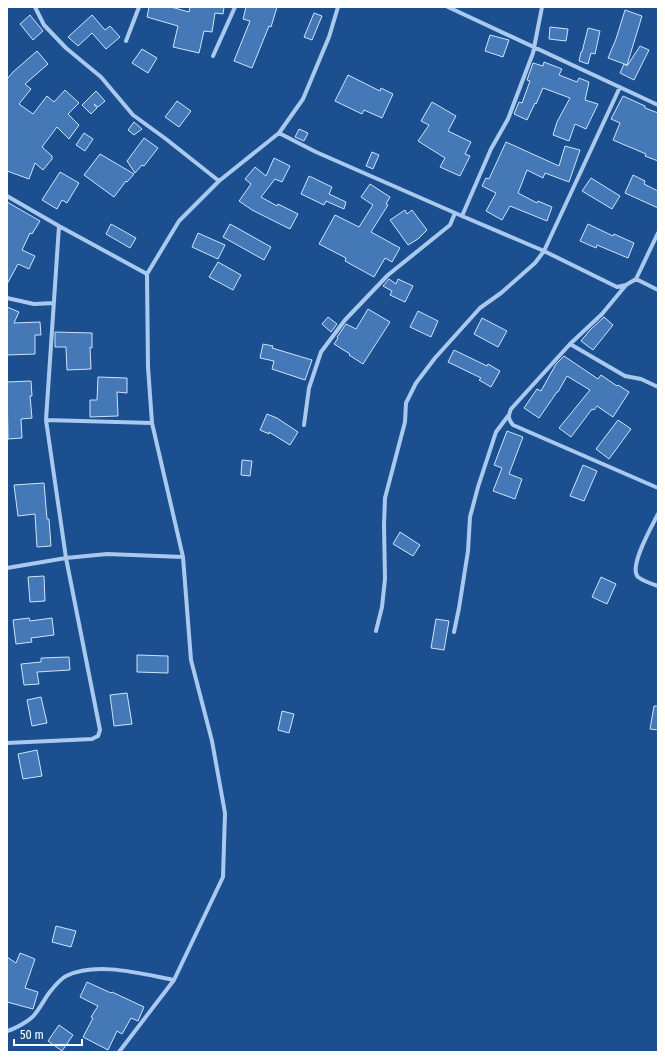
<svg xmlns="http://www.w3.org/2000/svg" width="665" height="1059" font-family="'Fira Sans Condensed',sans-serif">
  <rect width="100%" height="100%" fill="#1b4f8f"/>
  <path fill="#4478b7" stroke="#cfe3fa" d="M149 7H171L189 12 190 7H224L223 14 215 13 212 32 204 31 199 53 173 47 178 26 147 17Z
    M246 7H277L271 27 269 26 252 68 234 61 250 21 243 19Z
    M625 10 642 16 627 65 608 58 616 39Z
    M314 13 322 16 312 40 304 37Z
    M30 15 43 31 33 40 20 24Z
    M92 15 105 30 110 26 120 37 106 49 92 33 78 46 68 37Z
    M550 27 568 29 566 41 549 39Z
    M588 28 600 31 595 54 591 53 588 64 579 61 581 52H582Z
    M490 35 509 40 503 57 485 51Z
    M640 46 649 50 634 80 620 73 624 64 627 66Z
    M142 49 157 58 148 73 132 63Z
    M37 51 48 64 25 84 31 89 19 104 33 114 47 96 54 102 65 90 79 103 68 114 79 125 69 139 57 127 42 147 52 156V159L43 170 35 163 29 179 7 171V79L13 72Z
    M544 62 562 69 559 75 577 82 579 78 589 82 585 100 598 104 586 129 575 124 569 141 553 135 557 122 570 98 543 88 536 104 535 103 527 120 514 114 519 102 522 103 530 81 527 80 533 63 543 66Z
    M348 75 380 91 381 88 393 94 382 118 364 110 362 114 335 101Z
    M96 91 105 101 98 107 94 104 97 108 91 114 82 105Z
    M623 96 645 106V108L658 113V161L645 156 646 154 613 140 620 123 611 119Z
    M177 101 191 111 179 127 165 117Z
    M432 102 456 116 448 131 471 142 465 154 470 156 460 176 440 167 445 158 418 141 429 125 421 121Z
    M134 122 142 129 134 135 128 130Z
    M299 129 308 133 304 141 295 137Z
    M84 133 93 139 85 151 76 145Z
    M144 138 158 148 144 166 142 165 135 173 127 161Z
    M506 142 559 166 565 146 580 150 569 182 545 173 543 178 527 170 518 193 537 203 538 201 552 207 547 221 510 206 502 220 486 211 496 193 482 186 486 178 489 179Z
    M372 152 379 155 373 169 366 166Z
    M100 154 134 174 127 182 126 181 114 197 84 175Z
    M274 158 290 166 282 182 275 179 261 197 277 206 278 204 298 214 290 229 252 210 239 201 251 184 245 179 255 167 266 176Z
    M60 172 79 183 67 203 62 200 57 209 42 200Z
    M633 175 645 181 644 184 658 191V208L625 193Z
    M309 176 332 187 329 194 346 202 344 209 326 201 324 205 301 194Z
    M591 178 620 196 612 209 582 191Z
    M370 184 390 197 386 204 388 205 371 232 400 248 392 262 385 258 374 277 345 261 346 258 319 244 335 215 359 227 373 205 361 197Z
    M7 202 40 221 32 234 30 233 22 250 35 256 29 269 18 264 7 284Z
    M405 210 407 214 412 210 427 230 418 239 408 245 390 220Z
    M111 224 136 238 130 248 106 234Z
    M230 224 271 247 264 260 223 237Z
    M588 224 613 236 614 234 634 243 628 258 597 245 596 248 580 241Z
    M198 233 225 245 218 259 192 247Z
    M218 262 241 275 233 290 209 277Z
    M389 279 396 284 398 279 413 286 405 302 390 295 392 291 383 286Z
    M7 307 19 312 14 323 40 322 41 335H35V354L7 355Z
    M368 309 390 322 363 364 349 355 350 354 334 344 338 338 337 337 346 324 356 329Z
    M418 311 438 321 431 337 410 327Z
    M328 317 337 324 331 332 322 324Z
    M604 317 613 325 593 350 581 341 590 330Z
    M482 318 507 331 498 347 474 334Z
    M55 332 92 333V348L90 347 91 369 67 370 66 347H55Z
    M263 344 273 346 272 348 312 360 305 380 272 369 274 361 260 358Z
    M454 350 487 366 488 364 500 371 491 387 479 380 481 378 448 362Z
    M564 356 598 379 601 375 617 386 618 385 629 392 613 417 597 406 594 410 592 409 571 437 559 428 590 390 567 376 558 392H557L539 418 524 408 537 389 541 391 556 364Z
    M98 377 127 378V393L117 392 118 416 90 417V400H97Z
    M31 381 32 396H30L32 418 21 419 22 438 8 439 7 382Z
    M267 414 277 418 298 432 290 445 269 432V434L260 430Z
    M618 420 631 429 609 459 596 449Z
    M507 431 523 437 509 474 522 479 515 499 493 491 502 468 494 465Z
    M242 460 252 461 250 476 241 475Z
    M583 465 597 471 584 501 570 496Z
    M44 483 47 519H49L51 546 37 547 35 514 18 516 14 485Z
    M400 532 420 545 413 556 393 544Z
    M44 576 45 601 30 602 28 577Z
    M601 577 616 584 607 604 592 597Z
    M29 618 30 621 52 618 54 635 31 638 32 642 16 644 13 620Z
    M436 619 449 621 444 650 431 648Z
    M137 655 168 656V673L137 672Z
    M69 657 70 670 37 672 39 684 24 685 21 664 41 662V658Z
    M127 693 132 724 114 726 110 695Z
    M41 697 47 723 32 726 27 700Z
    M654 706H658V730L650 729Z
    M282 711 294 714 289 733 278 730Z
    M37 750 42 776 23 779 18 754Z
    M56 926 76 931 71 947 52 942Z
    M20 953 35 959 25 988 38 992 33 1009 7 1002V957L16 963Z
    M87 982 111 993 112 992 144 1007 138 1021 131 1018 122 1034 117 1031 108 1050 83 1037 93 1018 91 1017 98 1006 80 997Z
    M59 1025 73 1035 62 1051 48 1041Z"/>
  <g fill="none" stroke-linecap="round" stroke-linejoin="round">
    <path stroke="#a9c9ee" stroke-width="4" d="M35 7 44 25 66 48 101 77 133 115 166 139 219 181
      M448 7 658 105
      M126 41 139 7
      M213 56 235 7
      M279 133 316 152 462 216 544 251 617 287 626 285 636 279 658 233
      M7 196 59 226 147 274
      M462 216 491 149 508 119 533 53 542 7
      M636 279 658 290
      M626 285 602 314 570 344 511 409C508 416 508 419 513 425L658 488
      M7 298 34 304 54 303
      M570 344 625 376 641 379 658 387
      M46 420 152 423
      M304 425 309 388 321 352 345 320 388 275 450 225 455 213
      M658 514C652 526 628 567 638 577 643 581 652 584 658 586
      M7 568 66 558 107 554 183 557
      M376 631 382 607 385 579 384 525 385 498 405 422 406 403 416 383 435 358 480 308 501 293 535 263 544 251 620 87
      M454 632 459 608 468 551 470 517 478 487 496 432 508 416
      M7 743 92 739 98 736 100 730 66 558 46 420 59 226
      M7 1031C15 1029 31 1020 35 1014 40 1008 44 1000 49 993 53 988 60 979 66 976 97 961 142 974 174 980
      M119 1052 174 980 223 877 225 813 212 741 191 660 183 557 152 423 148 367 147 274 179 221 219 181 279 133 303 99 329 37 338 7"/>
  </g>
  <rect width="665" height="1059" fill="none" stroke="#ffffff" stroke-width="16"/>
  <path d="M14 1039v6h68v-6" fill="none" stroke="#ffffff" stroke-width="2"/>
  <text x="20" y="1039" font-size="12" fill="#ffffff" stroke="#1b4f8f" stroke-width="3" paint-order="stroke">50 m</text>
</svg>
